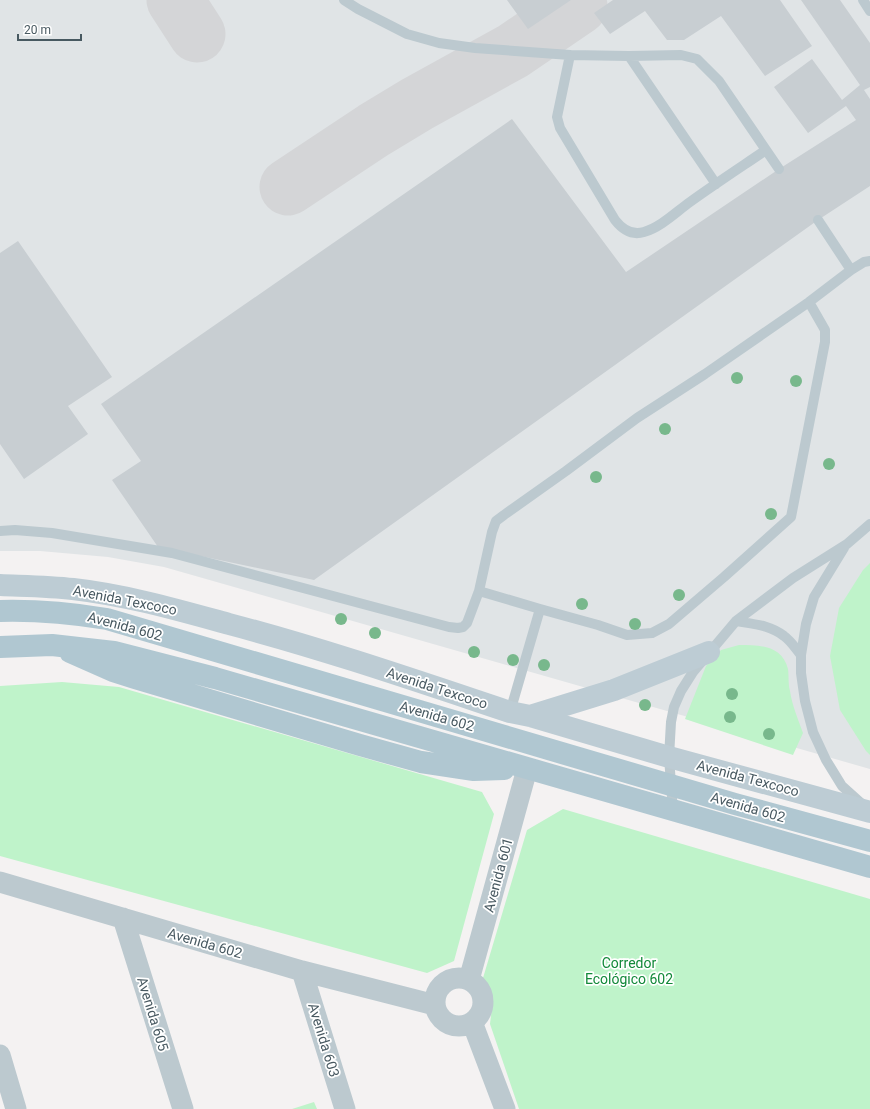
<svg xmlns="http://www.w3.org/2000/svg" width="870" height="1109" font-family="Roboto,sans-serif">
  <rect width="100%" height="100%" fill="#f4f2f2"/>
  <path fill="#e0e4e6" d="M0 0H870V769L164 567 108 557 40 551H0Z"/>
  <path fill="#bff3ca" d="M870 563V755L866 751 840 710 830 656 839 608 863 570Z
    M739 645C759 645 782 645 788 669 789 676 788 684 790 691 792 705 798 719 803 733L793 755 685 719 706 666 721 650Z
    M62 682 119 687 482 792 494 814 454 961 427 973 0 856V686Z
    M563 809 870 899V1109H519L490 1024 493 999 483 978 527 830Z
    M314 1102 317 1109H292Z"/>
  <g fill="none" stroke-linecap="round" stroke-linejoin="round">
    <path stroke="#d4d5d7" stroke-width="57" d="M175 0 197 34
      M288 187 374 130 417 104 513 51 579 6"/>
  </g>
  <path fill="#c8ced2" d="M507 0H571L528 29Z
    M613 0H780L812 46 765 76 721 16 684 40H667L645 11 610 34 594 13Z
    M801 0H840L870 43V87L864 90 870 99V186L818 220 314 580 158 547 112 480 141 461 101 404 512 119 626 272 779 169 856 120 846 106 808 133 774 87 812 59 842 100 860 85Z
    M18 241 112 377 68 406 88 434 24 479 0 444V253Z"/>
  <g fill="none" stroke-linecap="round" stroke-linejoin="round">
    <path stroke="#bcc9cf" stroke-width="10" d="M344 0 358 9 407 34 439 43 475 48 570 55 629 56 681 55 697 59 719 81 779 169
      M863 0 870 11
      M570 55 557 117 560 128 615 220C622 229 631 236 644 232 661 227 676 212 690 202 715 184 741 167 766 150
      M629 56 716 184
      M818 220 851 270
      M0 531 15 530 52 533 172 553 449 627 458 628 463 627 467 623 479 591 492 532 496 521 504 515 566 471 637 418 705 374 809 302 851 270 864 262 870 261
      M844 548 814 597 806 624 801 655V673L805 701 813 732 826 760 842 786 862 804
      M479 591 540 609 598 625 627 635 652 633 669 624 724 577 791 517 825 342V330L809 302
      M736 621C753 624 770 625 784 636 791 641 796 649 801 655
      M510 712 540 609
      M673 811 669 757 671 722 674 707 681 691 693 672 736 621 793 578 847 544 870 524"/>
    <path stroke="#bcc9cf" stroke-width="21" d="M0 882 302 971 435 1005
      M123 918 183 1109
      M302 971 345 1109
      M435 1002a24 24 0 1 1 48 0a24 24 0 1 1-48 0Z
      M469 980 527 769
      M472 1022 505 1109
      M0 1055 16 1109"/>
    <path stroke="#bdccd4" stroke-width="22" d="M0 585C24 586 49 586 73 589 126 595 178 610 229 624 324 649 417 681 510 712L530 716 669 757 870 812
      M530 716 614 690 709 652"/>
    <path stroke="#b0c7d1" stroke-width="22" d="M0 611C37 610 70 613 107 619L735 804 870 841
      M0 647 52 645 114 652 215 678 870 867
      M70 652 113 671 135 678 360 745 421 762 474 770 504 769"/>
  </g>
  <g fill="#78b88c">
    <circle cx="737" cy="378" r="6"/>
    <circle cx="796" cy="381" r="6"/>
    <circle cx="665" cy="429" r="6"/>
    <circle cx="829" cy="464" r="6"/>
    <circle cx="596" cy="477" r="6"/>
    <circle cx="771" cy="514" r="6"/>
    <circle cx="679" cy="595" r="6"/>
    <circle cx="582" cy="604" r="6"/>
    <circle cx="341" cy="619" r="6"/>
    <circle cx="635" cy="624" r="6"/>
    <circle cx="375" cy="633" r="6"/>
    <circle cx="474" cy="652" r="6"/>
    <circle cx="513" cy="660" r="6"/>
    <circle cx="544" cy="665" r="6"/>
    <circle cx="732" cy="694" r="6"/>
    <circle cx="645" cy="705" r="6"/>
    <circle cx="730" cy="717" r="6"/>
    <circle cx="769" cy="734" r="6"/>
  </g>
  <g text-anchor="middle" stroke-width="3.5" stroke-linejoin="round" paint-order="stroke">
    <g font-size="14" fill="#485961" stroke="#fff">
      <text transform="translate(125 600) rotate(11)" y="5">Avenida Texcoco</text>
      <text transform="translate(125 626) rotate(15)" y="5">Avenida 602</text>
      <text transform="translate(437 688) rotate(18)" y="5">Avenida Texcoco</text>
      <text transform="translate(437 716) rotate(16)" y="5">Avenida 602</text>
      <text transform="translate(748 778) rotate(15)" y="5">Avenida Texcoco</text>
      <text transform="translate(748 807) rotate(16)" y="5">Avenida 602</text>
      <text transform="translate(498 875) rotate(-75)" y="5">Avenida 601</text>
      <text transform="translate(205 943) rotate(16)" y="5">Avenida 602</text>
      <text transform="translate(153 1014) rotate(73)" y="5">Avenida 605</text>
      <text transform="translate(324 1040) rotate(73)" y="5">Avenida 603</text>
    </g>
    <g font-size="14" fill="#128939" stroke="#fff">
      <text x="629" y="968">Corredor<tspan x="629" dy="16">Ecológico 602</tspan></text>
    </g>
  </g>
  <path d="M18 34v6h63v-6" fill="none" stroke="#485961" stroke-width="2"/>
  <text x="24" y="34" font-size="12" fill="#485961" stroke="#ffffff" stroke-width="3" paint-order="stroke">20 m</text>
</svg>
